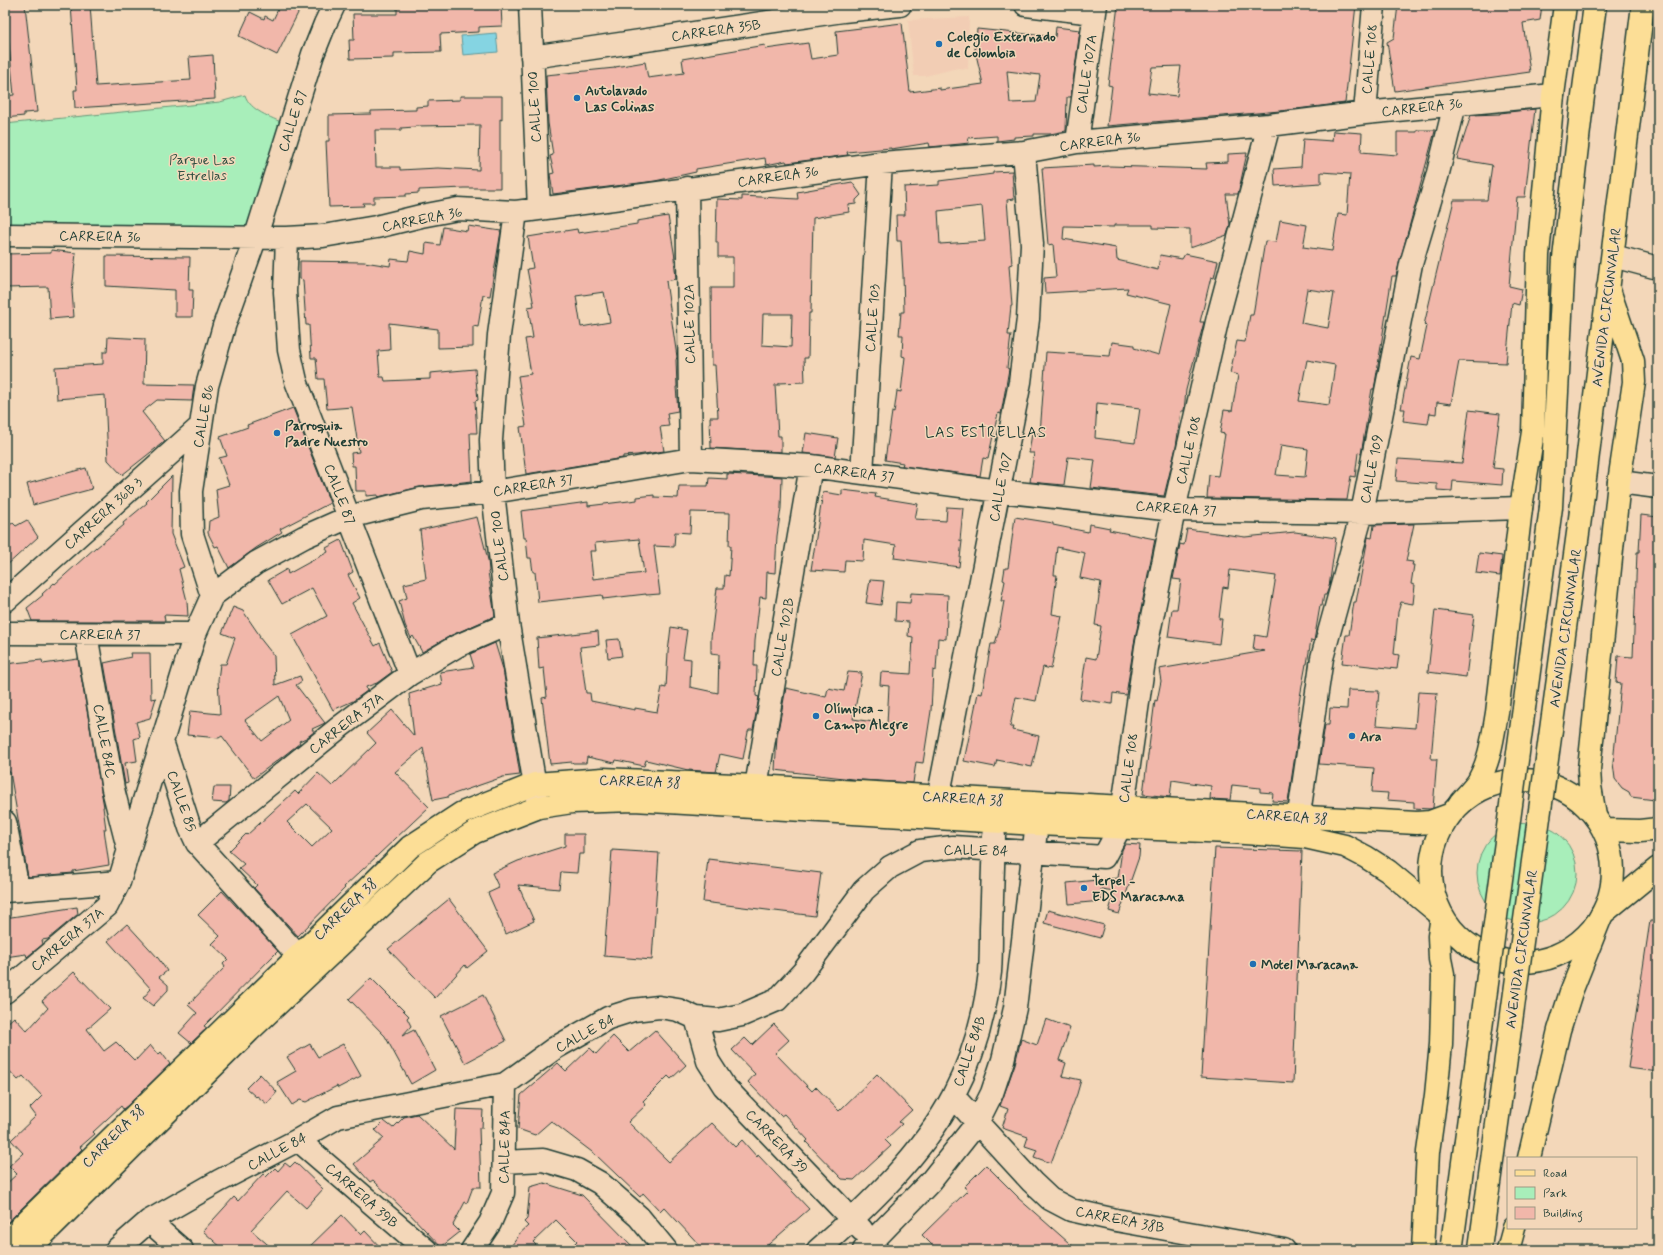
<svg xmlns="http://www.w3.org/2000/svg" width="1663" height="1255" font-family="Mynerve,sans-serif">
  <rect width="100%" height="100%" fill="#f3d7b9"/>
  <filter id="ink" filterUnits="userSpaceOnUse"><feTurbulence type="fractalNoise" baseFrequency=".025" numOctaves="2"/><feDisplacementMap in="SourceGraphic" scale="8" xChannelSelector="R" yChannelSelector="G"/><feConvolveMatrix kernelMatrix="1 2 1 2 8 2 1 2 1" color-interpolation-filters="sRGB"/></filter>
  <g filter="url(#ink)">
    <path fill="#f2cdb4" d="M969 17 968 69 958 68 925 76H914L908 20Z"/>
    <path fill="#a8eeba" stroke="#649677" d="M245 95C250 111 271 117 285 124L250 230 5 227V124L220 102Z
      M1477 873a50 50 0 1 1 100 0a50 50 0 1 1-100 0Z"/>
    <path fill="#85d4e2" stroke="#5c989c" d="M496 33 498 52 463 55 461 36Z"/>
    <path fill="#f1b7aa" stroke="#1f3d34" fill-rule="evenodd" d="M5 5H25L37 112 24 113V116L5 118V96L14 95Z
      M71 5H90L96 86 191 80 189 57 213 55 215 99 75 108 74 90H77Z
      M280 5H302L277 55 239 36 250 12 264 19 265 16 273 20Z
      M501 5 502 26 479 27V32L440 34 441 52 394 53V58L350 59 349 40H354L353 14H397V6Z
      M1118 5H1356L1345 103 1280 111 1107 126 1112 86 1108 85ZM1181 66 1177 96 1148 93 1152 67Z
      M1398 5H1542L1540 20 1523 23 1530 72 1395 91 1387 42 1394 38Z
      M902 23 910 92 940 88V90L983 84 975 50 977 29 1055 37 1056 27 1080 30 1071 97H1067L1066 131 1050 134H1034V136L1014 137V139L997 141V136L968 138 969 143 960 144 930 147 929 143 891 149V148L847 152 848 155 787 163 786 161 766 165 765 158 696 169V172L655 181 553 194 550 174 554 173 550 156 553 155 548 123 546 75 615 68V67L645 62 648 78 684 73 682 59 765 45 766 49 808 43 811 59 838 55 836 31ZM1007 71 1040 75 1036 102 1010 103Z
      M460 96H502V120L500 119V188H464L419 190V193L406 194V196L374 197V203H363L364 206 329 207 326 141H329V115L371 114V111L416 110V107L428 106V101L460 100ZM480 125 479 170 438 168 400 170V167H376L375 130H401V128L415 127V126Z
      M1535 109 1525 197H1517L1509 286 1522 289 1519 305 1512 303 1506 363 1459 361 1451 404 1437 402 1436 414 1430 413 1428 424 1403 421 1405 409H1401L1411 357 1420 359 1427 326 1424 325 1432 291 1454 200H1487L1492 165 1457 159 1471 115 1500 114V113Z
      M1417 130H1435V131L1396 276H1392L1375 384 1374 389H1372L1361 454 1358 453 1355 477 1351 476 1347 500 1207 498 1209 475 1218 476 1225 434 1220 433 1224 410 1232 411 1238 375 1230 373 1237 341 1245 342 1250 315H1253L1265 241 1276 242 1280 220 1307 225 1303 247 1332 251 1338 214 1347 215 1350 174 1321 172V183L1275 186 1274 169 1301 167 1303 139 1332 141 1333 131 1362 133 1361 152 1397 155V132H1417ZM1307 289 1334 293 1328 328 1301 323ZM1307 360 1335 365 1329 405 1299 401ZM1281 445 1308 449 1305 477 1276 475Z
      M1247 153 1238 194H1226L1230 225 1227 235 1190 248V229L1153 228V225H1114V227L1064 226 1063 239 1116 248 1117 260 1158 270 1160 255 1182 259 1185 254 1218 261 1214 278 1211 277 1200 322H1204L1186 390 1184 411H1181L1176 447 1164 496 1091 488 1095 460 1068 457 1064 485 1030 482 1034 453H1029L1032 433 1040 434 1046 352 1110 356 1112 342 1134 345V348L1159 355 1171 304 1126 293 1128 288 1045 293 1044 278 1056 277 1053 244 1048 245 1042 168 1094 165V167L1109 166 1207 169 1206 163 1228 162V154ZM1097 403 1140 408 1135 443 1095 438Z
      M1012 171 1014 199 1007 200 1012 264 1009 265 1012 306H1011L1008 335H1011L1007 368 1009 369 1001 414 998 413 988 459 983 458 980 476 902 466 903 463 885 460 892 412 894 413 897 391 901 392 905 357 902 356 903 335H899L901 312H904L903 274 901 241H897L896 215H905L904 187 939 185V181L993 174V172ZM982 206 985 241 940 244 938 211Z
      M852 182 861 195 856 200V204L848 205 849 212 813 218 811 313H809L808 358H804L805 382 779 383V385H775L778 436H781V452L711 448 710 417H718L715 365H712L711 288H733V257H718V242H716L717 199 742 200V196L798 199 797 192ZM763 314H792L791 347 762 345Z
      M668 216 675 258H674L676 279 666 281 677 357 676 360 677 387H676L678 411 667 413 669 426 660 427 664 451 637 455 623 456V458L526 474 520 427 526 426 518 376 531 374 525 339 533 338 528 307 534 306 527 269 533 268 528 237 577 229 578 233 599 230 637 224V221ZM604 292 610 322 581 327 576 296Z
      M468 226 501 231 490 296 483 295 478 327 473 326V347L438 348V329L389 323 390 350 378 351 380 377H384L385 381 430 379V373L475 369 478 400 475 401 477 433H470L472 481 420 487 378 497V495L366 496V491H356L355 466H352L351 453 359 452 352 407 327 409 324 379H318L316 358H311L309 325H306L303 280 300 279V261L364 262 390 266 391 259 408 261 410 251 425 254 426 243 440 245 443 227 467 231Z
      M51 250 76 253 72 291 74 317 50 319 48 287 5 288V254L51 253Z
      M106 256 190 257 189 290H193L192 317H175V290L106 286Z
      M108 337 145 339 144 384 194 385 192 401 157 400 142 412 165 441 122 475 108 460 105 395 57 399 55 367 103 364V352H107Z
      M293 408 330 503 280 529 282 532 256 548 229 568 218 546 215 547 208 533 209 521 219 517 216 489 229 485 219 458 227 456 220 437 248 427 247 425Z
      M1469 410 1500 414 1493 468 1503 469 1502 485 1453 481 1452 491 1437 490V484L1396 481 1398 459 1462 463Z
      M806 433 838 438 835 457 803 453Z
      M86 468 92 489 33 505 27 484Z
      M727 474 782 477 781 508 777 536 775 573 767 572 766 598 760 597 755 641 754 666H757L756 696 759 697 753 730H749L748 732 743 759 720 754 716 772 688 770 646 760 644 766 616 760 615 763 587 757 586 763H573L572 762 550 764 542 698 547 697 544 668 539 669 537 638 598 631 599 645 580 647 586 693H590L591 701 635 710V708L657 712 662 687 666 688 668 652 671 627 687 630 683 658 691 659 690 687 718 693 719 654 711 653V638L717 588H724L725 575 729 576 731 546H729L730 513 691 512 690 533 675 532 674 547 654 546 660 594 646 595V594L603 599 602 595 538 602 535 572H533L531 558H528L526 538H524L521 511 588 502V506L637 500V497L654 495V497L678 498 679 486H708L709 478 727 479ZM639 539 644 573 593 579 590 551H596L595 543Z
      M172 476 171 534 184 567 179 569 187 601 188 616 164 615 165 621H32L27 608 43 595 42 594 54 583 55 584 96 547V548L124 525 123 523 147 503 146 502Z
      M842 490 876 494 875 497 918 504 915 519 946 521 947 507 963 508 960 541H962L959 567 894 558 896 545 864 540 863 561 845 560 844 572 811 570 823 492 842 495Z
      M1641 515 1658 517V769L1655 800 1631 797 1629 792 1622 788 1615 779 1613 763 1621 683 1616 682 1618 656 1633 657 1637 552H1639Z
      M477 517 488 560 489 571 488 572 495 616 452 635 422 652 413 636 411 638 405 625 399 601 407 598 404 584 426 579 420 530Z
      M1015 517 1053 523V525L1088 532 1089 524 1110 528 1109 530 1155 539 1134 644 1126 695 1113 693 1112 704 1080 699 1086 657 1096 659 1101 626 1095 625 1101 582 1080 578 1085 553 1057 547 1054 575H1057L1052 614 1062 616 1051 669 1043 667 1036 701 1016 697 1010 727H1014L1013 730 1039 736 1032 767 997 760 995 767 964 761 978 693 982 694 991 644H995L999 629 1004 601H1001L1005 581 1003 580 1005 568H1008Z
      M27 520 38 537 5 567V527L13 523 16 526Z
      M1414 524 1406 561 1413 562 1412 565H1414L1411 584 1415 585 1413 604 1401 602 1398 612 1394 654 1399 655 1397 669 1342 663 1346 635H1349L1354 602H1356L1367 543 1368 537 1372 538 1374 525Z
      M1187 529 1245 537 1295 532 1336 538 1329 587 1326 595H1324L1322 606H1320L1314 641 1311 640 1307 664H1306L1298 708V722H1300L1288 802 1272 801 1273 793 1260 792V788L1232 785 1230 800 1210 799 1211 786 1172 780 1170 797 1143 794 1155 700 1157 701 1161 681 1159 669 1265 651 1253 649 1255 635 1266 637 1276 576 1230 570 1228 588 1223 587 1219 619H1222L1219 644 1168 637 1172 609H1177L1181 580 1173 579 1180 544 1184 545Z
      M341 540 353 572 348 575 360 598 352 603 375 646 380 643 392 672 377 683 366 687 367 691 353 701 333 710 292 635 327 616 312 588 282 604 268 580 287 569 288 574 328 552 326 548Z
      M1479 553 1502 556 1500 576 1476 573Z
      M870 580 884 581 881 605 866 603Z
      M911 593 948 595 946 639 938 638 936 671 933 670 931 711 923 763 916 762 913 783 861 780 775 770 777 736 786 688 826 697 828 688 844 691 848 672 862 673 853 719 887 724 889 686 880 685 881 672 911 674 913 637 908 636 909 622 895 621 896 602 910 603Z
      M233 607 243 611 260 636 259 637 274 656 275 685 300 676 302 681 296 685 325 723 312 729 314 732 306 738 299 741 300 743 286 754 254 778 222 736 219 738 187 735 190 711 220 714 218 680 220 664H226L235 638 222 633ZM279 696 289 720 262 741 245 720Z
      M1435 610 1474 615 1466 677 1428 672Z
      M619 639 622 656 608 658 606 640Z
      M495 643 503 669 520 775 503 777 448 796V797L433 800 423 748 395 772 429 807 344 887 345 888 298 936 254 888 257 885 239 868 244 864 229 851 246 834 247 835 295 791 298 794 318 773 332 786 376 743 367 733 392 710 414 736 409 694 442 684 440 672 474 667 470 654ZM307 804 332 828 312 847 287 822Z
      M130 653H150L151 699 156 698 150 718 136 722 140 737 134 739 137 761 125 763 128 783 125 784 104 663 131 657Z
      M78 659 104 807H103L106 829H104L109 865 73 871V873L28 877 10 772H8L5 758V664L42 660 43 664Z
      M1348 690 1379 691 1376 725 1415 728 1418 692 1437 693 1431 759H1437L1433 808 1430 809 1414 808V802L1387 800 1388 793 1372 792 1374 768 1319 764 1325 725H1329L1330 708 1347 709Z
      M214 787H230L229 801 226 803 212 802Z
      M565 834H584V854H579L577 873 561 872 559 889 518 885 534 921 506 934 488 893 499 888 492 873 518 861 565 846Z
      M1125 844 1140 845 1139 857 1119 914 1109 911 1115 891 1101 889 1102 901 1069 904 1067 883 1118 878 1122 850Z
      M1215 848 1302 851 1293 1083 1201 1077Z
      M612 850 659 853 652 960 604 956Z
      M708 859 821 873 815 916 703 902Z
      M222 891 278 951 204 1026 207 1028 191 1043 179 1033 197 1013 188 1005 225 967 223 964 228 959 212 944 220 936 198 915Z
      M449 899 488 951 467 968 465 965 435 998 388 949Z
      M77 907 78 914 48 939 42 940 43 944 27 957 26 954 5 957V918Z
      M1048 910 1104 925 1100 938 1044 923Z
      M1650 921H1658V1072L1628 1068Z
      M127 924 158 958 167 971 159 977 168 985V990L153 1006 143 998 151 989 108 941Z
      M74 972 110 1009 87 1029 104 1051 116 1042 135 1061 150 1045 158 1055 161 1052 170 1064 127 1106 123 1109 121 1106 93 1132 95 1134 80 1147 82 1149 5 1225V1185L17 1174 9 1166 23 1153 11 1140 36 1116 30 1108 42 1096 23 1076 18 1080 5 1066V1025L14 1017 27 1031 48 1008 42 1001Z
      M371 978 409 1016 407 1018 411 1026 402 1036 414 1030 435 1070 411 1084 385 1036 349 999Z
      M483 995 506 1041 465 1063 441 1016Z
      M1046 1019 1070 1028 1059 1060 1066 1063 1062 1076 1081 1080 1077 1094 1051 1163 1034 1157 1037 1150 1025 1146 1028 1137 1002 1128 1008 1109 1000 1106 1015 1064 1021 1039 1037 1045Z
      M774 1024 789 1040 775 1053 812 1091 816 1087 839 1111 877 1074 912 1110 899 1122 902 1124 885 1140 891 1146 854 1180 842 1179 806 1142 808 1140 784 1114 781 1116 748 1082 755 1074 732 1050 745 1038 752 1045Z
      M655 1030 686 1065 671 1079 668 1076 643 1101 646 1105 628 1122 669 1162 712 1123 735 1147 742 1140 757 1157 758 1155 809 1209 762 1250H704L664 1207 660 1211 643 1193 640 1197 596 1155 551 1121 535 1135 518 1129 521 1095 558 1063 566 1071 590 1048 596 1054 613 1036 629 1052Z
      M310 1044 318 1057 343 1044 361 1076 338 1088 337 1086 306 1102 300 1100 292 1105 277 1082 296 1071 287 1057Z
      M260 1074 277 1092 267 1104 257 1096 256 1097 246 1088Z
      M456 1109 483 1110 482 1128H479L481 1187H473L467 1203 465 1202 453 1225 460 1232 441 1247 408 1212 407 1213 373 1180 370 1182 354 1164 384 1138 375 1130 384 1121 393 1128 404 1117 417 1114 454 1149Z
      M295 1162 323 1189 306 1208 287 1191 251 1230 274 1250H224L203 1231 234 1197 238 1201 263 1174 266 1177 275 1168 278 1171 285 1163 290 1167Z
      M986 1165 1018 1197V1198L1077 1250H937L922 1235 968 1190 964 1187Z
      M544 1183 582 1195 636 1250H568L577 1241 556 1220 533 1242 541 1250H508L518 1237 517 1236 528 1226 524 1222 527 1219 530 1187Z
      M342 1215 361 1235 365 1231 383 1250H306Z"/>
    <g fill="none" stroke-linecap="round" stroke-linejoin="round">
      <defs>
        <path id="minor" d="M530 5 539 209
          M1026 5 1094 13
          M532 57 843 11 900 5
          M1365 113 1374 5
          M1077 142 1096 5
          M687 188 691 459
          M516 212 499 335 491 440 493 492 508 624 538 804
          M5 235 287 238 323 236 376 227 421 216 458 209 516 212 881 163 1024 152 1077 142 1269 125 1365 113 1553 95
          M287 238 285 292 289 350 296 381 410 674
          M1613 256 1658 268
          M862 473 881 163
          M1619 482 1658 487
          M212 596 192 534 191 491 207 386 224 326 255 239 313 54 325 24 334 5
          M5 601 201 426
          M5 633 195 634
          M86 634 113 789 128 848
          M162 741 190 828 197 843 311 970
          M753 804 811 466
          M935 814 1020 382 1028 319 1032 244 1024 152
          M5 822 18 889
          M1296 834 1322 658 1362 513 1411 264 1437 177 1455 104
          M197 843 341 726 410 674 457 646 508 624
          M5 891 119 882
          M5 992 107 906 119 882 195 634 212 596 256 563 304 537 349 517 421 499 493 492 691 459 811 466 999 491 1174 510 1362 513 1521 508
          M696 1018 708 1061 724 1086 862 1230
          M953 1096 1032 1182 1050 1199 1071 1210 1116 1220 1284 1250
          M298 1140 426 1250
          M504 1162 543 1160 577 1170 600 1183 639 1217 666 1250
          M149 1221 182 1250
          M116 1250 149 1221 219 1181 298 1140 338 1117 505 1084 555 1048 608 1018 633 1010 659 1007 678 1010 696 1018 718 1020 742 1015 777 1000 803 972 864 890 890 867 920 851 953 847 1104 857 1120 827 1146 647 1174 510 1218 317 1269 125
          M472 1250 490 1223 503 1193 505 1084
          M818 1250C866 1208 923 1154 953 1096 973 1058 985 1014 990 972 991 958 991 943 991 929 992 898 993 867 994 836
          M864 1250 931 1181 977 1123 992 1093 1003 1060 1015 1008 1039 805"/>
        <path id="major" d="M1431 871a91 91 0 1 1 182 0a91 91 0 1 1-182 0Z
          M1604 830 1640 831 1658 829
          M1603 913 1658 868
          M5 1242 410 847 462 813 535 784 603 779 756 786 995 800 1417 823 1430 822 1449 815
          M28 1250 249 1031 428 862 475 832 539 807 572 802 634 800 1036 824 1230 832 1305 837 1345 846 1366 857 1388 871 1442 916"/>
        <path id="highway" d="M1551 507 1564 258 1582 104 1595 5
          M1581 511 1643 5
          M1460 803C1466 796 1473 789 1478 782 1490 761 1493 736 1497 713L1521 508 1533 432 1538 255 1553 95 1565 5
          M1595 816 1590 786 1589 769 1619 482 1634 382 1633 361 1608 287
          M1529 1158 1559 1030 1571 992 1602 914
          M1423 1250 1428 1152 1436 1095 1441 1044 1443 974 1440 959 1439 936 1442 916
          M1508 1250 1514 1228"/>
      </defs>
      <use href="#minor" stroke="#1f3d34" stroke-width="25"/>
      <use href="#major" stroke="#1f3d34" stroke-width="25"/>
      <use href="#highway" stroke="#1f3d34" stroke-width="25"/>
      <use href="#minor" stroke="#f3d7b9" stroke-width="22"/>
      <use href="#major" stroke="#fcde96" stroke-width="22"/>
      <use href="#highway" stroke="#fcde96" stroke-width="22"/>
      <defs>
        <path id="highway-bridge" d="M1452 1244 1551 507
          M1480 1248 1581 511"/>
      </defs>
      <use href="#highway-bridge" stroke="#1f3d34" stroke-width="25" stroke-linecap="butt"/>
      <use href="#highway-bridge" stroke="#fcde96" stroke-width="22"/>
    </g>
  </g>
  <g fill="#1f6fb2" stroke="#f3d7b9" stroke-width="1.5">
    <circle cx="939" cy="44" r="4"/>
    <circle cx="577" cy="98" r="4"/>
    <circle cx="277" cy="433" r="4"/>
    <circle cx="816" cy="716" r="4"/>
    <circle cx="1352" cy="736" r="4"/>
    <circle cx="1084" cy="888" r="4"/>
    <circle cx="1253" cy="964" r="4"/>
  </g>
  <g text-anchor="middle" stroke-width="3" stroke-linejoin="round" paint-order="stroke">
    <g font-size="14" fill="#1f3d34" stroke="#f3d7b9">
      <text transform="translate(716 30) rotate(-8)" y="5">CARRERA 35B</text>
      <text transform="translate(1369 59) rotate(-85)" y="5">CALLE 108</text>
      <text transform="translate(1086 74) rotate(-82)" y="5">CALLE 107A</text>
      <text transform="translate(534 107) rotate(-93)" y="5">CALLE 100</text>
      <text transform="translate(1422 107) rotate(-6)" y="5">CARRERA 36</text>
      <text transform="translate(292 121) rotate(-72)" y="5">CALLE 87</text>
      <text transform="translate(1100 141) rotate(-7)" y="5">CARRERA 36</text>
      <text transform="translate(778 176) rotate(-8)" y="5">CARRERA 36</text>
      <text transform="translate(422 219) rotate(-11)" y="5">CARRERA 36</text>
      <text transform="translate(100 236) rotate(1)" y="5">CARRERA 36</text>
      <text transform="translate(1606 307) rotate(-83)" y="5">AVENIDA CIRCUNVALAR</text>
      <text transform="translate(872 318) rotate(-86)" y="5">CALLE 103</text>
      <text transform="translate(689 324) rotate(-91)" y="5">CALLE 102A</text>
      <text transform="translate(203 416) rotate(-80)" y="5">CALLE 86</text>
      <text transform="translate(1188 450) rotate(-77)" y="5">CALLE 108</text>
      <text transform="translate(1371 469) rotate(-79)" y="5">CALLE 109</text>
      <text transform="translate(854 472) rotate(7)" y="5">CARRERA 37</text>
      <text transform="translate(533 485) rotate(-9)" y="5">CARRERA 37</text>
      <text transform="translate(1000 487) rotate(-79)" y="5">CALLE 107</text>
      <text transform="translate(340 494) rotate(69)" y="5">CALLE 87</text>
      <text transform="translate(1176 508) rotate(4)" y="5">CARRERA 37</text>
      <text transform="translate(103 513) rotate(-42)" y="5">CARRERA 36B 3</text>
      <text transform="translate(499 546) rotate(-97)" y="5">CALLE 100</text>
      <text transform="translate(1565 628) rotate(-82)" y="5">AVENIDA CIRCUNVALAR</text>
      <text x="100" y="639">CARRERA 37</text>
      <text transform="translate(782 637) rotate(-80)" y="5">CALLE 102B</text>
      <text transform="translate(346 723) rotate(-38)" y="5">CARRERA 37A</text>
      <text transform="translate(105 741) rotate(80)" y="5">CALLE 84C</text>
      <text transform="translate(1128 768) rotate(-82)" y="5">CALLE 108</text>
      <text transform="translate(640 781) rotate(2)" y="5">CARRERA 38</text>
      <text transform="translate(963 798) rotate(3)" y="5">CARRERA 38</text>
      <text transform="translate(182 801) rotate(71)" y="5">CALLE 85</text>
      <text transform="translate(1287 816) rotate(4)" y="5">CARRERA 38</text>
      <text transform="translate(976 850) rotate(1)" y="5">CALLE 84</text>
      <text transform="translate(345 909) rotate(-44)" y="5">CARRERA 38</text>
      <text transform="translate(67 939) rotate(-40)" y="5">CARRERA 37A</text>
      <text transform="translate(1521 949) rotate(-82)" y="5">AVENIDA CIRCUNVALAR</text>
      <text transform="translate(585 1033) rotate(-28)" y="5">CALLE 84</text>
      <text transform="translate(969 1051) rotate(-71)" y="5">CALLE 84B</text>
      <text transform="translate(113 1136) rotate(-45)" y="5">CARRERA 38</text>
      <text transform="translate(777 1141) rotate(46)" y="5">CARRERA 39</text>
      <text transform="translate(504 1147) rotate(-89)" y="5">CALLE 84A</text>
      <text transform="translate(277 1151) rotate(-28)" y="5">CALLE 84</text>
      <text transform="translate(362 1195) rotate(41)" y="5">CARRERA 39B</text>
      <text transform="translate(1120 1219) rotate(11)" y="5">CARRERA 38B</text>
    </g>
    <g font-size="14" font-weight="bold" fill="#1f3d34" stroke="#f3d7b9" text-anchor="start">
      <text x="947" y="41">Colegio Externado<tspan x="947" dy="16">de Colombia</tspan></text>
      <text x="585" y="95">Autolavado<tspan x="585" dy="16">Las Colinas</tspan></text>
      <text x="285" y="430">Parroquia<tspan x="285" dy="16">Padre Nuestro</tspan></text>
      <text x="824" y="713">Olímpica -<tspan x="824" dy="16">Campo Alegre</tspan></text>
      <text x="1360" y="741">Ara</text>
      <text x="1092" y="885">Terpel -<tspan x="1092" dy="16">EDS Maracana</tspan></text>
      <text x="1261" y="969">Motel Maracana</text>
    </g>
    <g font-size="14" fill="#2d4f41" stroke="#f3d7b9">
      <text x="202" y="164">Parque Las<tspan x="202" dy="16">Estrellas</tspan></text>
    </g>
    <g font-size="15" letter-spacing="1" fill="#1f3d34" stroke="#f3d7b9">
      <text x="986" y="437">LAS ESTRELLAS</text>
    </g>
  </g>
  <rect width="1663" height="1255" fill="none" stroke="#f3d7b9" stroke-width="20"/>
  <rect x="10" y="10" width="1643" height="1235" fill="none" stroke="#1f3d34" stroke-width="1.5" filter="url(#ink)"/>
  <rect x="1507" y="1157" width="130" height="72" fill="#f3d7b9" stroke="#9e9984"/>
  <rect x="1515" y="1170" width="20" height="6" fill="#fcde96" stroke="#9e9984"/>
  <text x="1543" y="1177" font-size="12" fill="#1f3d34">Road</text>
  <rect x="1515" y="1187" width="20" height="12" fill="#a8eeba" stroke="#9e9984"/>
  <text x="1543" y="1197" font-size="12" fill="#1f3d34">Park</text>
  <rect x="1515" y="1207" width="20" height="12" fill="#f1b7aa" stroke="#9e9984"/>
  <text x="1543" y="1217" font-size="12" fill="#1f3d34">Building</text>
</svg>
